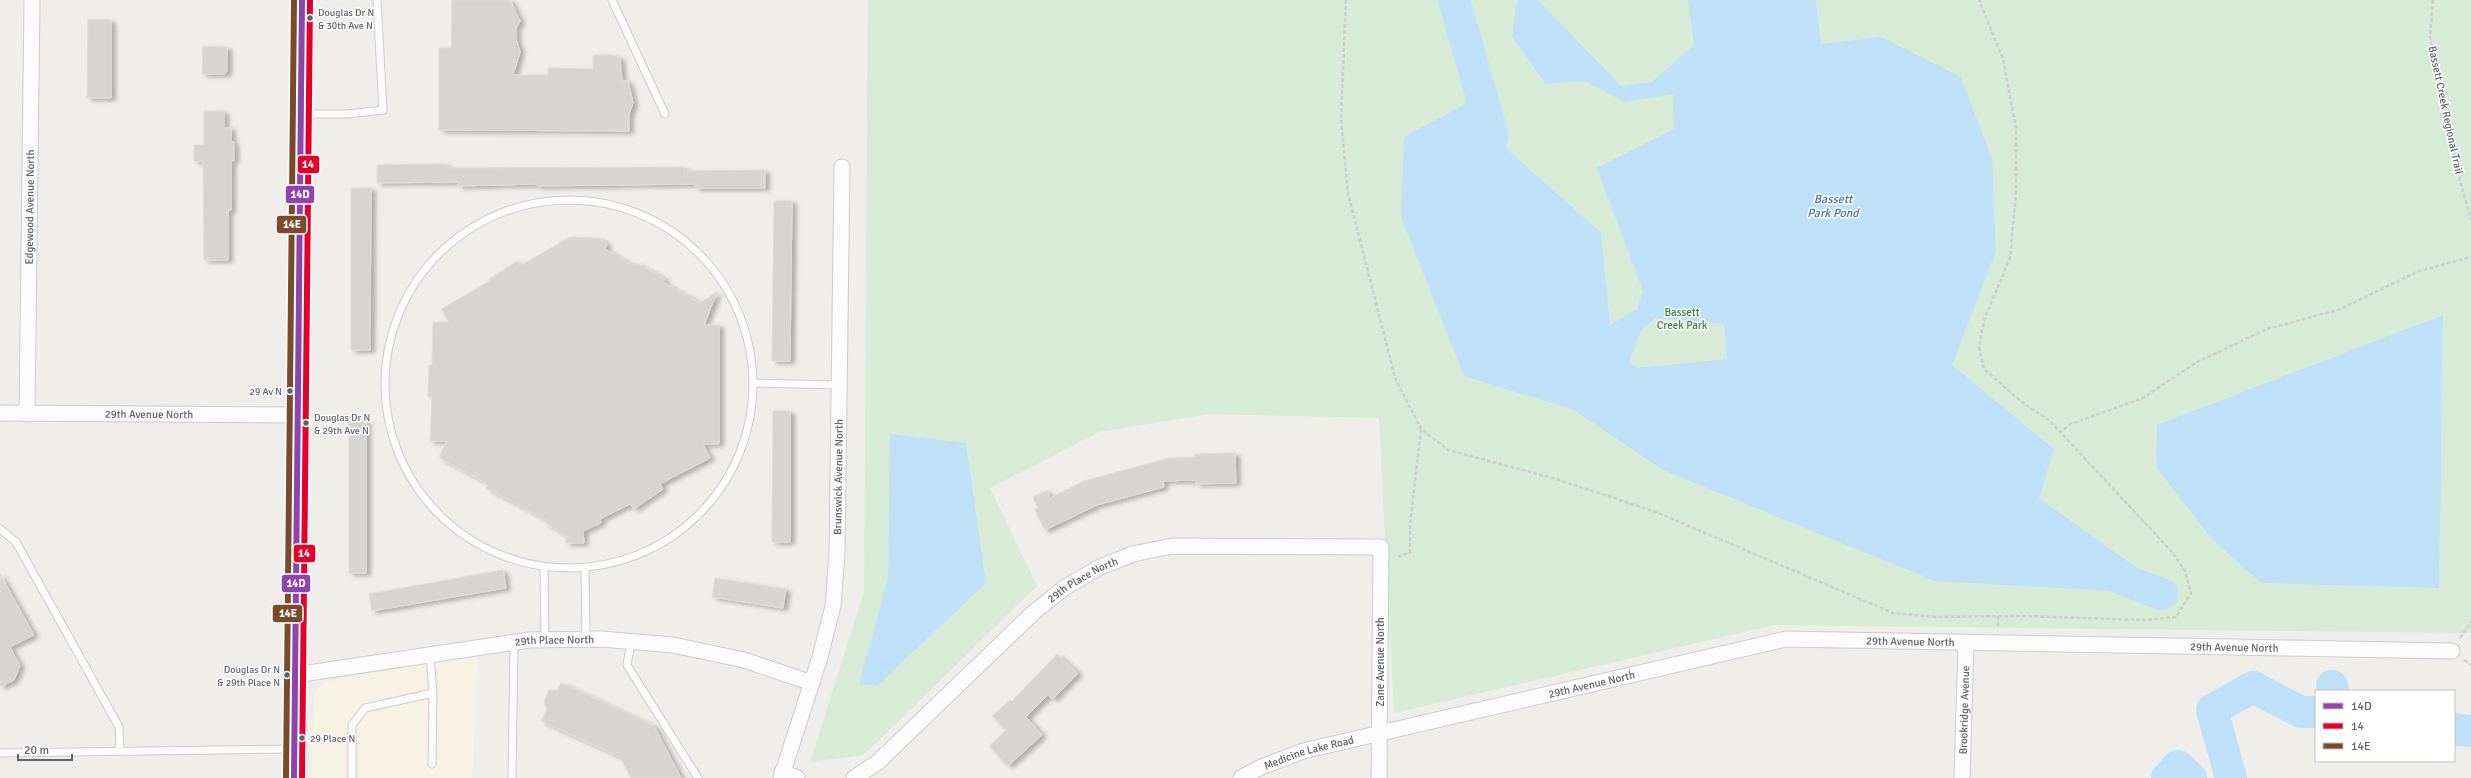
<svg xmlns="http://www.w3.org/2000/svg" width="2471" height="778" font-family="Signika,sans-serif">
  <defs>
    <filter id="shadow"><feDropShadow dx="4.5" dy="2.5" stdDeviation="2" flood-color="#0004"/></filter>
  </defs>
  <rect width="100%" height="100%" fill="#efeeea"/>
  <path fill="#f7f3e4" d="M478 654 472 778H312L313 695 324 682Z"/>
  <path fill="#d8ebd6" d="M868 0H2471V633L1774 625 1394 713 1379 418 1210 414 1099 432 990 488 1037 586 864 755 810 762 864 592Z"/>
  <path fill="#bfe0f9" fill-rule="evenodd" d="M1517 0H1538L1621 86 1652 82 1694 45 1688 0H1816L1821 44 1881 37 1961 77 1992 159 1996 251 1952 365 2054 449 2039 498 2137 568 2132 592 1935 581 1663 470 1574 410 1464 376 1401 217 1404 137 1495 88 1508 150 1601 233 1610 325 1637 309 1643 291 1597 168 1674 129 1673 94 1625 102 1585 81 1546 84 1512 37ZM1655 318 1724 324 1727 359 1637 368 1629 362 1641 331Z
    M2443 315 2439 588 2261 583 2212 539 2156 467 2157 425Z
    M890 434 966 443 986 583 877 686 859 684 888 579Z"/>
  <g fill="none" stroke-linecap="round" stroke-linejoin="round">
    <path stroke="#bfe0f9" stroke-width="32" d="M1454 0 1493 136
      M2092 568 2162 594
      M2332 686 2333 691
      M2454 729 2471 731
      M2167 778 2178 766 2191 778
      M2231 778 2212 710 2253 687 2301 712H2316"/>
  </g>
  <path fill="#d6d5d3" stroke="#deddd9" filter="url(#shadow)" d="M452 0H510L520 21 516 29V39L520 52 513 75H548V68L593 69V55H612L620 58 622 81H628L633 103 629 115V131L439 130V48H451Z
    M88 19 111 20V98H87Z
    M203 46 227 47V72L225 74H202Z
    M204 111H224V128H231V142H234V161H231V210H228V260H204L203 161H194V145H204Z
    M446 164V168L684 167V171L765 170V188H696L695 184 537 186V184L458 186V182L377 183V165Z
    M351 188H371L370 350H351Z
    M774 201H792L790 361H772Z
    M570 237 598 238 607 244 605 249 634 266 636 263 665 279 663 282 700 303 717 292 704 325H719V444H703L710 458 660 484 663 489 634 509 630 504 600 519 601 523 583 531 584 543H566V535L545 523 547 520 486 488 488 484 440 458V455L447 441H430L432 397H428L429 365H432L433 322H449L441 309 490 281 489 279 517 261 520 266Z
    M773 411H790V542H772Z
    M349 421H366V573H349Z
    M1235 453 1236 483 1196 484V480L1163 481 1164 487 1097 505 1045 530 1035 510 1038 508 1033 497 1047 490 1050 498 1084 481 1169 458 1195 457V454Z
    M503 570 506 588 372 611 369 594Z
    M0 574 34 635 10 647 20 666 14 680 0 687Z
    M715 578 786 589 783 608 712 597Z
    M1057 654 1078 673 1053 699 1048 695 1026 717 1042 735 1008 766 989 746 1006 730 992 716 1010 700 1011 702Z
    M561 683 654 726 681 778H631L620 757 541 721 547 709 544 702 549 690H558Z"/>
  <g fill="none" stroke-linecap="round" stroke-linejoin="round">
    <defs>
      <path id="service" d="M612 0 665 114
        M301 114H347L383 110 377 0
        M385 384a184 184 0 1 1 368 0a184 184 0 1 1-368 0Z
        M754 383 840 385
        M0 529 16 542 119 727 120 751
        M544 567 545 640
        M585 568 586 640
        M631 642 627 665 698 778
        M430 656 433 693
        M0 753 294 749
        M352 778V725L365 708 433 693 432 764
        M512 778 514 643"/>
      <g id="minor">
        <path id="s1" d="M0 413 297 415"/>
        <path id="s2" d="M27 414 32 0"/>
        <path id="s3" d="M295 675 529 640 601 639 673 645 744 660 812 683"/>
        <path d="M782 772 797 778"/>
        <path id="s4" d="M781 778 820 657 833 606 837 554 842 167"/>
        <path id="s5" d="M854 778 878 762 1033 613 1064 588 1098 568 1133 554 1172 546 1381 547 1379 778"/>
        <path id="s6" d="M1241 778 1259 768 1303 751 1786 639 2452 651"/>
        <path id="s7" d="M1962 778 1966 643"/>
      </g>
      <path id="tertiary" d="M294 778 302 0"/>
    </defs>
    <use href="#service" stroke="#cbcccc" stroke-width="9"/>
    <use href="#minor" stroke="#cbcccc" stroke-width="17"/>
    <use href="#tertiary" stroke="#cbcccc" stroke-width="20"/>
    <path stroke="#cacfcc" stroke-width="2.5" stroke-dasharray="4 2" stroke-linecap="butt" d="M1346 0 1341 119 1348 193 1395 378 1421 429 1448 450 1556 479 1656 512 1893 613 1937 617 2019 616 2146 620 2176 617 2191 593 2185 571 2172 552 2050 421 2023 403 1984 369 1979 346 1984 320 2010 258 2016 193V128L2003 59 1979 0
      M2433 0 2430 37 2461 184 2471 219
      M2059 433 2071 424 2143 398 2197 362 2267 329 2341 309 2419 271 2471 257
      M1398 557 1410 552V525L1421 429
      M1998 616V627
      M2460 638 2471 622
      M2464 660 2471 665"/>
    <use href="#service" stroke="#fdfcfc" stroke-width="7"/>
    <use href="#minor" stroke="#fdfcfc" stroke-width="15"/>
    <use href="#tertiary" stroke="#fdfcfc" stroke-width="18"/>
    <defs>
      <path id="bus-1" d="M294 778 302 0"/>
      <path id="bus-2" d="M302 778 310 0"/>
      <path id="bus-3" d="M286 778 294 0"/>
    </defs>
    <use href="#bus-1" stroke="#fff" stroke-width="9"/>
    <use href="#bus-2" stroke="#fff" stroke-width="9"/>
    <use href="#bus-3" stroke="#fff" stroke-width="9"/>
    <use href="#bus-1" stroke="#8e44ad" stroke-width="6"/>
    <use href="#bus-2" stroke="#e4002b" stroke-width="6"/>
    <use href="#bus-3" stroke="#7a4b2a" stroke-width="6"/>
  </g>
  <g fill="#5f6368" stroke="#fff" stroke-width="1.5">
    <circle cx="310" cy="18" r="3.5"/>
    <circle cx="290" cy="391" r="3.5"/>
    <circle cx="306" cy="423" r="3.5"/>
    <circle cx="287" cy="675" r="3.5"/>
    <circle cx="302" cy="738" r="3.5"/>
  </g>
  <g text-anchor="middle" stroke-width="3" stroke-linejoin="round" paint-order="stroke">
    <g font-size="10" fill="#5f6368" stroke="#fff" text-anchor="start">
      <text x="318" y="16">Douglas Dr N<tspan x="318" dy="13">&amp; 30th Ave N</tspan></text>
      <text x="282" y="395" text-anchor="end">29 Av N</text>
      <text x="314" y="421">Douglas Dr N<tspan x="314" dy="13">&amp; 29th Ave N</tspan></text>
      <text x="280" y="673" text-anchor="end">Douglas Dr N<tspan x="280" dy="13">&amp; 29th Place N</tspan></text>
      <text x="310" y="742">29 Place N</text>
    </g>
    <g font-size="11" fill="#5f6368" stroke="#fff">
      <text transform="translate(2446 110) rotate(78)" y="4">Bassett Creek Regional Trail</text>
      <text dy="4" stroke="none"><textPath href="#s2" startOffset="207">Edgewood Avenue North</textPath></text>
      <text dy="4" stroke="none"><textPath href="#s1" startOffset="149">29th Avenue North</textPath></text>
      <text dy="4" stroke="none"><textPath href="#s4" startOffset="309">Brunswick Avenue North</textPath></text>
      <text dy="4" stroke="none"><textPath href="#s5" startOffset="304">29th Place North</textPath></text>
      <text dy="4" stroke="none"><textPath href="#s3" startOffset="262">29th Place North</textPath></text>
      <text dy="4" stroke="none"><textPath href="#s6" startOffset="688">29th Avenue North</textPath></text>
      <text dy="4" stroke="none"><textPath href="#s6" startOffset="1012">29th Avenue North</textPath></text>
      <text transform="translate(1380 662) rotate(-90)" y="4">Zane Avenue North</text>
      <text dy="4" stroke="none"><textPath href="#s6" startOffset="364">29th Avenue North</textPath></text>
      <text dy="4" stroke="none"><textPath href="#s7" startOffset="68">Brookridge Avenue</textPath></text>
      <text dy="4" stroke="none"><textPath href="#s6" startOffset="73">Medicine Lake Road</textPath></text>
    </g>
    <g font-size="11" fill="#348238" stroke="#fff">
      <text x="1682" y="316">Bassett<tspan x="1682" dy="13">Creek Park</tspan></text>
    </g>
    <g font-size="12" font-style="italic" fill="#4174aa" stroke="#fff">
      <text x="1833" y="203">Bassett<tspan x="1833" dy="14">Park Pond</tspan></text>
    </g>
  </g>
  <g stroke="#fff" stroke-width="1.5">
    <rect x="297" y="155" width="23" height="19" rx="4" fill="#e4002b"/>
    <rect x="285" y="185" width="30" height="19" rx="4" fill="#8e44ad"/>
    <rect x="276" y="215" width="31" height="19" rx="4" fill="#7a4b2a"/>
    <rect x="293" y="544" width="23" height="19" rx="4" fill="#e4002b"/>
    <rect x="281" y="574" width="30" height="19" rx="4" fill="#8e44ad"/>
    <rect x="272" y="604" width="31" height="19" rx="4" fill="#7a4b2a"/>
  </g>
  <g font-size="11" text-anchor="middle" font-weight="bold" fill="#fff">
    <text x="308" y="168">14</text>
    <text x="300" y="198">14D</text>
    <text x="292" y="228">14E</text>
    <text x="304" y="557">14</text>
    <text x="296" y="587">14D</text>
    <text x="288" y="617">14E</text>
  </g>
  <rect x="2315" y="690" width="140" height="72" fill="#ffffff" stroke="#bfc1c3"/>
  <rect x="2323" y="703" width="20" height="6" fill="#8e44ad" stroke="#bfc1c3"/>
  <text x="2351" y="710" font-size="12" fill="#5f6368">14D</text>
  <rect x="2323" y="723" width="20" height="6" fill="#e4002b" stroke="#bfc1c3"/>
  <text x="2351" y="730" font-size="12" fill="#5f6368">14</text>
  <rect x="2323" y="743" width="20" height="6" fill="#7a4b2a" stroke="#bfc1c3"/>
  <text x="2351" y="750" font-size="12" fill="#5f6368">14E</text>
  <path d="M18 754v6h54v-6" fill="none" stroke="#5f6368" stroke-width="2"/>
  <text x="24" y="754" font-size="12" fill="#5f6368" stroke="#ffffff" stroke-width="3" paint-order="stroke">20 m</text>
</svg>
